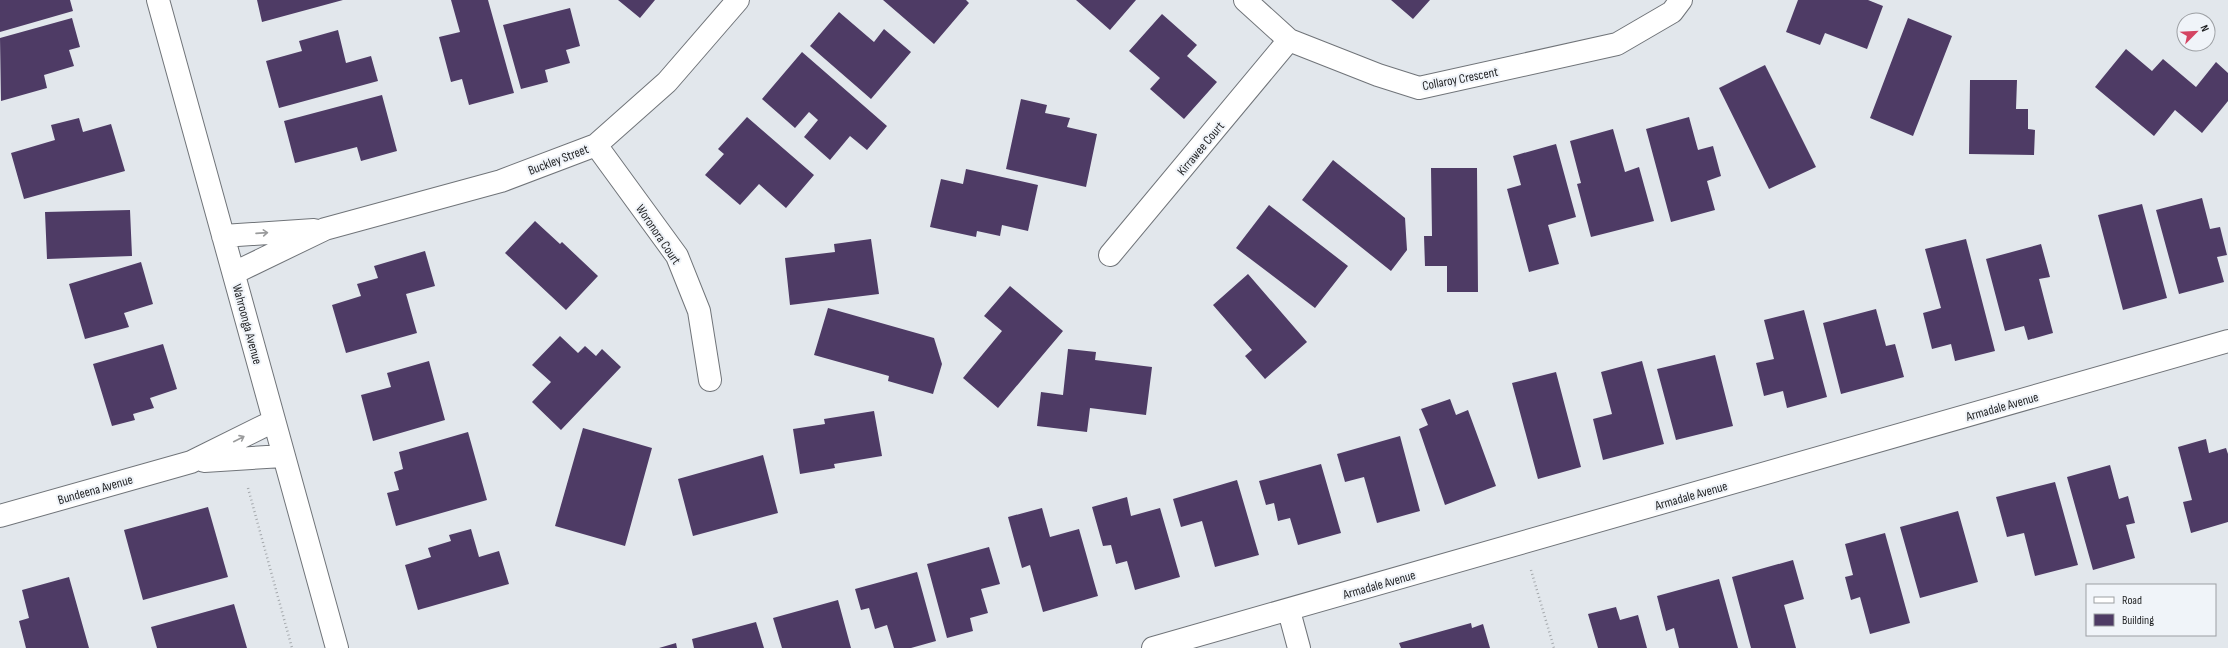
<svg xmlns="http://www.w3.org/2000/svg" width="2228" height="648" font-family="'Sofia Sans Condensed',sans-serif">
  <rect width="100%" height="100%" fill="#e2e7ec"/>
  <path fill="#4e3b65" d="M0 0H70L73 11 0 32Z
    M257 0H343L262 22Z
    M451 0H488L514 93 469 105 462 79 451 82 439 37 460 32Z
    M618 0H655L640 18Z
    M883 0H966L969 3 934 44Z
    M1076 0H1136L1110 30Z
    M1391 0H1430L1413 19Z
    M1798 0H1868L1883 6 1867 49 1825 33 1820 45 1786 32Z
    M570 8 580 46 566 50 570 63 545 70 548 82 521 89 503 25Z
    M839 12 874 42 884 29 911 52 871 99 810 46Z
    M1162 14 1197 45 1187 56 1217 82 1184 119 1150 89 1160 78 1129 51Z
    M72 18 80 47 69 50 74 66 44 75 47 88 1 101 0 38Z
    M1908 18 1952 36 1913 136 1870 118Z
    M338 30 346 63 371 56 378 81 279 108 266 61 302 51 299 41Z
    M2126 49 2152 71 2163 59 2196 87 2216 62 2228 73V101L2202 133 2175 110 2154 136 2095 87Z
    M802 52 887 126 867 150 850 136 830 160 804 137 818 120 809 112 795 128 762 99Z
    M1765 65 1816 167 1769 189 1719 88Z
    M1970 80H2017L2016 109H2028V129L2035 130 2034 155 1969 154Z
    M382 95 397 151 361 161 357 147 295 163 284 121Z
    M1021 99 1047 105 1045 113 1070 118 1067 127 1097 134 1086 187 1006 169Z
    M747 117 814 175 786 208 759 184 740 205 705 175 724 154 718 149Z
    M1689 117 1698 150 1713 146 1721 176 1707 181 1715 210 1671 222 1646 129Z
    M79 118 83 132 111 124 125 171 24 199 11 153 55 140 51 125Z
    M1613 129 1625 172 1639 167 1654 221 1591 237 1577 184 1581 183 1570 141Z
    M1556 144 1576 217 1548 225 1559 264 1529 272 1507 189 1521 185 1513 156Z
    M1333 160 1405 218 1407 250 1391 271 1302 200Z
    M1431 168H1477L1478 292H1447V266H1425L1424 236H1432Z
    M966 169 1038 185 1028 231 1002 225 1000 236 977 231 976 237 930 227 941 179 963 184Z
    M2202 198 2210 229 2220 227 2227 255 2217 257 2224 282 2179 294 2156 210Z
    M2142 204 2167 298 2123 310 2098 215Z
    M1269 205 1348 266 1315 308 1236 248Z
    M130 210 132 256 47 259 45 212Z
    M535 221 560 244 562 242 598 276 566 310 505 253Z
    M871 239 879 294 790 305 785 258 835 252 834 244Z
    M1966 239 1995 351 1955 361 1951 344 1932 349 1923 313 1941 308 1925 249Z
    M2041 244 2050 277 2039 279 2053 333 2028 340 2024 326 2005 331 1986 259Z
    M425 251 435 286 406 294 417 333 346 353 332 305 361 296 357 284 378 278 374 266Z
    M141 262 153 304 124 313 129 327 85 339 69 284Z
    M1248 274 1307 342 1265 379 1245 356 1252 350 1213 305Z
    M1010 286 1063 331 998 408 963 378 1002 331 984 316Z
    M828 308 934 338 942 364 933 394 888 381 889 376 814 355Z
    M1876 309 1886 346 1895 344 1904 377 1841 394 1823 323Z
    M1804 310 1827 397 1787 408 1783 391 1764 396 1756 363 1774 359 1764 320Z
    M560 336 578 353 585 346 596 356 602 349 621 367 561 430 532 402 551 382 532 365Z
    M163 344 177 389 150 398 154 408 133 414 135 420 112 426 93 364Z
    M1068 349 1096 352 1095 360 1152 367 1146 415 1090 408 1087 432 1037 426 1041 392 1063 395Z
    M1715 355 1733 426 1676 440 1657 369Z
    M429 361 445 420 373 441 361 395 391 387 387 373Z
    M1642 361 1664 444 1603 460 1593 419 1612 414 1601 372Z
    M1556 372 1581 467 1538 479 1512 383Z
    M1450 399 1456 415 1468 410 1496 486 1445 505 1419 429 1428 425 1421 409Z
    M874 411 882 456 834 464 835 468 800 474 793 429 825 424 824 419Z
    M583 428 652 448 625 546 555 526Z
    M468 432 487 500 396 526 387 493 399 490 394 472 403 469 399 452Z
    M1400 436 1420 511 1377 523 1364 477 1345 482 1337 454Z
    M2206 439 2209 453 2226 448 2228 454V522L2191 533 2183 502 2192 500 2178 447Z
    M763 455 778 513 693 536 678 479Z
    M1321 464 1341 533 1298 545 1290 518 1278 521 1274 503 1266 505 1259 481Z
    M2110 465 2119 499 2128 496 2135 523 2126 525 2135 558 2093 570 2067 477Z
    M1237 480 1259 555 1215 567 1202 521 1181 527 1173 499Z
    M2055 482 2078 565 2035 576 2024 533 2007 537 1996 497Z
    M1127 497 1131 516 1160 508 1180 577 1135 590 1127 561 1116 564 1111 545 1103 546 1092 507Z
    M208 507 228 577 143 600 124 530Z
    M1042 508 1050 537 1079 529 1098 596 1043 612 1030 565 1022 568 1008 517Z
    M1958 511 1978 582 1920 598 1900 527Z
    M471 529 479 557 499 551 509 584 418 610 405 565 431 557 428 548 451 541 449 535Z
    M1885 533 1910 623 1870 634 1860 597 1851 600 1845 577 1853 575 1845 544Z
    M989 547 1000 584 981 589 988 613 970 618 973 631 947 638 927 564Z
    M1793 560 1804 599 1784 605 1796 648H1751L1732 577Z
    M917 572 936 641 911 648H894L887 625 875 629 869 608 861 610 855 589Z
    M69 577 89 648H26L19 621 29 618 22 590Z
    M1719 579 1738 648H1679L1674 628 1666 631 1657 596Z
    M838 600 851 648H782L773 618Z
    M234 604 247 648H157L151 627Z
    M1616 607 1620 620 1638 615 1647 648H1598L1588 614Z
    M756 622 764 648H694L692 639Z
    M1471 623 1472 628 1483 624 1490 648H1401L1399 643Z
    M676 643 677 648H659Z"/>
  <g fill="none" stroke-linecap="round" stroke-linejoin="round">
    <defs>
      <path id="street" d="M158 0 337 648
        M1245 0 1289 40 1378 75 1419 88 1617 44 1672 12 1681 0
        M596 145 677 256 699 311 710 380
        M223 236 314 230
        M1110 255 1289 40
        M234 273 325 229 501 181 596 145 667 82 738 0
        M204 461 283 456
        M0 516 191 462 274 421
        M1289 611 1299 648
        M1153 648 2228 341"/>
    </defs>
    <use href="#street" stroke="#707479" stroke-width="24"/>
    <path stroke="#a5a9ad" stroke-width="2.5" stroke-dasharray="1 3" stroke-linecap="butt" d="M248 488 292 648
      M1531 570 1554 648"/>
    <use href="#street" stroke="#fff" stroke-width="22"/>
  </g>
  <defs><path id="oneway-shaft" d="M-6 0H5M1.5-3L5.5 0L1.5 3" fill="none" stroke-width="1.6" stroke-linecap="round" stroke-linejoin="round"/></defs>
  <g stroke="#9a9b9c">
    <use href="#oneway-shaft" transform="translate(262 233) rotate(-4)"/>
    <use href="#oneway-shaft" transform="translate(239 439) rotate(-27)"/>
  </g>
  <g text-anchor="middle" stroke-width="4" stroke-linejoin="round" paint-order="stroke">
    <g font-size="13" fill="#1f2022" stroke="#f0f4f9">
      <text transform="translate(1460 78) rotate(-11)" y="5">Collaroy Crescent</text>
      <text transform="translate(1200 148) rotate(-50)" y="5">Kirrawee Court</text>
      <text transform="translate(558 159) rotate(-21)" y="5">Buckley Street</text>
      <text transform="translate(659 234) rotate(56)" y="5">Woronora Court</text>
      <text transform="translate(248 324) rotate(75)" y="5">Wahroonga Avenue</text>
      <text transform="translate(2002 406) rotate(-16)" y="5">Armadale Avenue</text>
      <text transform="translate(95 489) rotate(-16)" y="5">Bundeena Avenue</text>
      <text transform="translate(1691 495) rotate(-16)" y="5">Armadale Avenue</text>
      <text transform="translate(1379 584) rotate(-16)" y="5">Armadale Avenue</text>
    </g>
  </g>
  <rect x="2086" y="584" width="130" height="52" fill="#f0f4f9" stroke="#9c9fa3"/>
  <rect x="2094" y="597" width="20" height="6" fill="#ffffff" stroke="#9c9fa3"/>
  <text x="2122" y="604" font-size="12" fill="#1f2022">Road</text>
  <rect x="2094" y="614" width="20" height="12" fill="#4e3b65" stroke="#9c9fa3"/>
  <text x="2122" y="624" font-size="12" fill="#1f2022">Building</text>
  <g transform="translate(2196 32) rotate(66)"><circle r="19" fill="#f0f4f9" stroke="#9c9fa3"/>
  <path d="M0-3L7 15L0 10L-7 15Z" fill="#d44462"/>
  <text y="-6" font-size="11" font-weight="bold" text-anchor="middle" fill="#1f2022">N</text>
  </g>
</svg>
